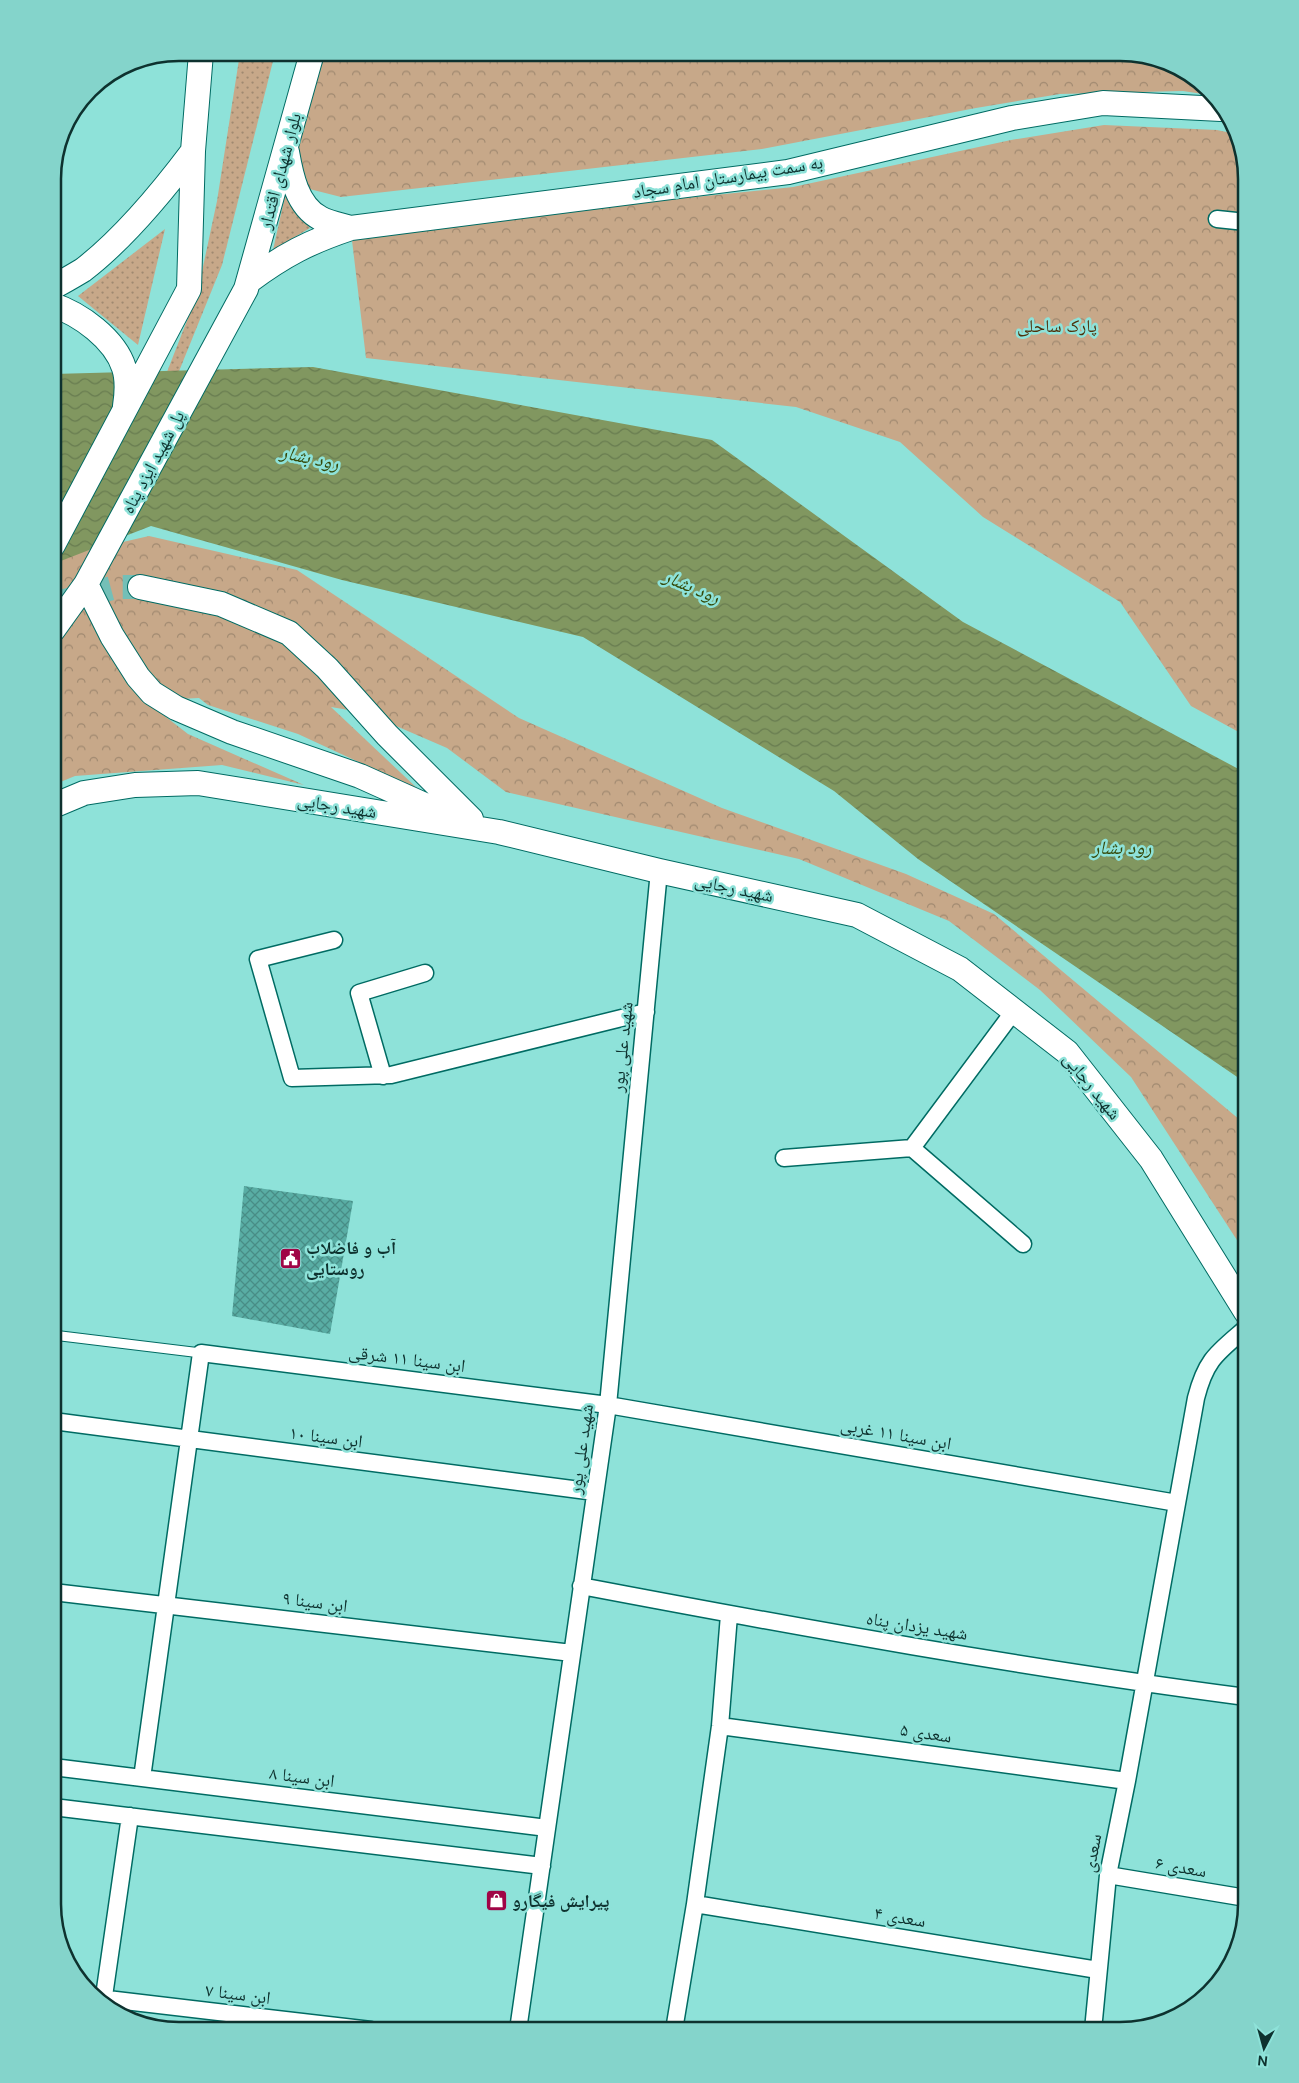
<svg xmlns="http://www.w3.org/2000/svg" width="1299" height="2083" font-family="'DM Sans','Noto Naskh Arabic',sans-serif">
  <defs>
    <pattern id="grass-dots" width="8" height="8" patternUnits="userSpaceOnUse" patternTransform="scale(1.25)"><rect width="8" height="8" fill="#c7a889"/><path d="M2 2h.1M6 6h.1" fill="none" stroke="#a08970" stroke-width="1.8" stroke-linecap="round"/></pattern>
    <pattern id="park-crowns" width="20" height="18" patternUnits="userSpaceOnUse" patternTransform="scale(1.25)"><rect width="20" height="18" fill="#c7a889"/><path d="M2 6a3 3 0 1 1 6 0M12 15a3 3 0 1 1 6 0" fill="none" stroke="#a08970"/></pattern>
    <pattern id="water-waves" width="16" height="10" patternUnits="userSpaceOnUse" patternTransform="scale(1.25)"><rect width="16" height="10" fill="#819760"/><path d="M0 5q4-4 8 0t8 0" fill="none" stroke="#687c50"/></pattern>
    <pattern id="building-cross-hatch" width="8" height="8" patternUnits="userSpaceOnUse" patternTransform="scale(1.25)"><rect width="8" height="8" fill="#59ada4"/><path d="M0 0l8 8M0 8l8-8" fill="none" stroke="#488d86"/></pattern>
  </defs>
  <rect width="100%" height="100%" fill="#8ee2d9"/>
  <path fill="url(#grass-dots)" d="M240 53H275L222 265 169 396 158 395 197 295 217 201Z
    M285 196 310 228 273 250Z
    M165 229 138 345 78 296Z"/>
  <path fill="url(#park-crowns)" d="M323 53H1129L1190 74 1209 95 1183 91 1060 94 976 108 762 149 341 197 270 179Z
    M1104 125 1217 130 1236 134 1246 179V736L1191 706 1120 602 983 517 900 442 796 407 366 358 351 232 793 187 1011 140Z
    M149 536 297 570 519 718 722 808 906 874 994 914 1246 1125V1254L1131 1077 1040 990 949 921 799 859 506 792 447 748 366 713 331 707 419 790 298 734 208 705 199 698 158 700 148 703 188 734 304 785 222 765 75 776 53 785V558Z"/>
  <path fill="url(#water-waves)" d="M313 367 712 440 963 622 1246 773V1083L918 859 834 791 583 637 342 580 151 526 53 564V374Z"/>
  <path fill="url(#building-cross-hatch)" d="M244 1186 353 1201 330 1334 232 1316Z"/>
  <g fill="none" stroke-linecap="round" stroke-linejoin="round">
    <path stroke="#74bfb7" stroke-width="24" stroke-dasharray="24 12" stroke-linecap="butt" d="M53 604 116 587H140"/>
    <defs>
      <path id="lane" d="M53 1335 201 1353"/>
      <path id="street" d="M1217 219 1246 222
        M334 940 258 959 292 1078 391 1075 646 1012
        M1014 1011 912 1148 1023 1244
        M383 1076 359 993 425 973
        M784 1158 912 1148
        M53 1421 595 1492
        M581 1586C802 1628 1024 1668 1246 1697
        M53 1592 572 1653
        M720 1726 1127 1781
        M53 1767 547 1828
        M142 1778 201 1353 608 1405 1177 1503
        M53 1807 542 1866
        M1108 1875 1246 1898
        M695 1904 1098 1970
        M99 1998 371 2030
        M103 2003 130 1816
        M518 2030 608 1405 659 871
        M674 2030 695 1904 720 1726 729 1615
        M1093 2030 1108 1875 1127 1781 1196 1398C1206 1359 1217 1353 1246 1328"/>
      <path id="secondary" d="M287 152C291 175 297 206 320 218 329 223 341 225 351 228
        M249 281C284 255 309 242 351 228L788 172 1012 118 1103 103 1221 109
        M53 287C63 282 73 276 83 270 122 240 163 191 193 151
        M53 305C80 314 115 339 124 368 128 380 127 393 125 406
        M53 545 189 289 193 151 201 53
        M86 584 112 636 138 677 152 693 176 708 232 732 360 776 449 816
        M140 587 221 604 289 633 327 668 387 735 471 819
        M53 630 86 584 246 289 312 53
        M53 806 84 793 135 785 198 783 499 832 659 871 857 915 960 969 1067 1052 1151 1159 1246 1312"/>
    </defs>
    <use href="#lane" stroke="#006b63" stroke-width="11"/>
    <use href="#street" stroke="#006b63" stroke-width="19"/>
    <use href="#secondary" stroke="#006b63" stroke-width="26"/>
    <use href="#lane" stroke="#fff" stroke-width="9"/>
    <use href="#street" stroke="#fff" stroke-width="16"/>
    <use href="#secondary" stroke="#fff" stroke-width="24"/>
  </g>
  <defs>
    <symbol id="civic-square" viewBox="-11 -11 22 22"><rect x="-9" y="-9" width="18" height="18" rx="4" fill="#a00546" stroke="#8ee2d9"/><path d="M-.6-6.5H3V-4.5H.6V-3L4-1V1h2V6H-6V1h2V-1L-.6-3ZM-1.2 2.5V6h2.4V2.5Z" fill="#fff"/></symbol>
    <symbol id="shop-square" viewBox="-11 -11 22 22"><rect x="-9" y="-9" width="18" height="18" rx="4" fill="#a00546" stroke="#8ee2d9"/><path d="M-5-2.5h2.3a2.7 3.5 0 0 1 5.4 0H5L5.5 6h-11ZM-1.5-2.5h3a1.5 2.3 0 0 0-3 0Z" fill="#fff"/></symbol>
  </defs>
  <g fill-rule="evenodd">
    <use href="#civic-square" x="278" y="1246" width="25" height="25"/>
    <use href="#shop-square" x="484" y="1888" width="25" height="25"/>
  </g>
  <g text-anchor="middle" stroke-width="5" stroke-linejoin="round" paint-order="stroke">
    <g font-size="18" fill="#0e322f" stroke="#8ee2d9">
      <text transform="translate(280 171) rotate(-75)" y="6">بلوار شهدای اقتدار</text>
      <text transform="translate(728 177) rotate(-9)" y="6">به سمت بیمارستان امام سجاد</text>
      <text transform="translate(153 462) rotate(-62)" y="6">پل شهید ایزد پناه</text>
      <text transform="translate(337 806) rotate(9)" y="6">شهید رجایی</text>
      <text transform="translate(734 888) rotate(12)" y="6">شهید رجایی</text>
      <text transform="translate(622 1047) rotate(-84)" y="6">شهید علی پور</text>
      <text transform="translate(1092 1086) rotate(51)" y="6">شهید رجایی</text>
      <text transform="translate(407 1359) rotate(7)" y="6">ابن سینا ۱۱ شرقی</text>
      <text transform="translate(896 1434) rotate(10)" y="6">ابن سینا ۱۱ غربی</text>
      <text transform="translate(326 1437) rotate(7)" y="6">ابن سینا ۱۰</text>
      <text transform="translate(581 1449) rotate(-82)" y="6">شهید علی پور</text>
      <text transform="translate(315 1602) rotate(7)" y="6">ابن سینا ۹</text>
      <text transform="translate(917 1626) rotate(9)" y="6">شهید یزدان پناه</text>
      <text transform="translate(926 1733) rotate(8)" y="6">سعدی ۵</text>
      <text transform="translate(302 1777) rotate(7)" y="6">ابن سینا ۸</text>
      <text transform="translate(1092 1853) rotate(-79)" y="6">سعدی</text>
      <text transform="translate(1181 1867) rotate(10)" y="6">سعدی ۶</text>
      <text transform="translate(900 1917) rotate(9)" y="6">سعدی ۴</text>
      <text transform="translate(238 1994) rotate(7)" y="6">ابن سینا ۷</text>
    </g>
    <g font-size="18" fill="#4e300a" stroke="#8ee2d9">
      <text x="1057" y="332">پارک ساحلی</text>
    </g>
    <g font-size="18" font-weight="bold" fill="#0e322f" stroke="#8ee2d9" text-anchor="start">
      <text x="306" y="1254">آب و فاضلاب<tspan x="306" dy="21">روستایی</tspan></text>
      <text x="512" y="1907">پیرایش فیگارو</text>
    </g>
    <g font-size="19" font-style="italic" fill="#344808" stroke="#8ee2d9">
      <text transform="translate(310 457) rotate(12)" y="7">رود بشار</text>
      <text transform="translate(692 586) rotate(23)" y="7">رود بشار</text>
      <text x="1122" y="854">رود بشار</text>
    </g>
  </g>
  <path d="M0 0H1299V2083H0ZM179 61H1120A118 118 0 0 1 1238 179V1904A118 118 0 0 1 1120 2022H179A118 118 0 0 1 61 1904V179A118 118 0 0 1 179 61Z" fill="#84d4cb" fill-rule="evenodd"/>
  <path fill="none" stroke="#0e322f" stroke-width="2.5" d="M179 61H1120A118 118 0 0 1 1238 179V1904A118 118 0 0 1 1120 2022H179A118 118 0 0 1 61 1904V179A118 118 0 0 1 179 61Z"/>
  <g transform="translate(1264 2048) rotate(186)" stroke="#8ee2d9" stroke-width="4" paint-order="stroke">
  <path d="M0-4L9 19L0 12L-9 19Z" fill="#0e322f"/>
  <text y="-8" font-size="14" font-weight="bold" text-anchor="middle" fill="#0e322f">N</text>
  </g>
</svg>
